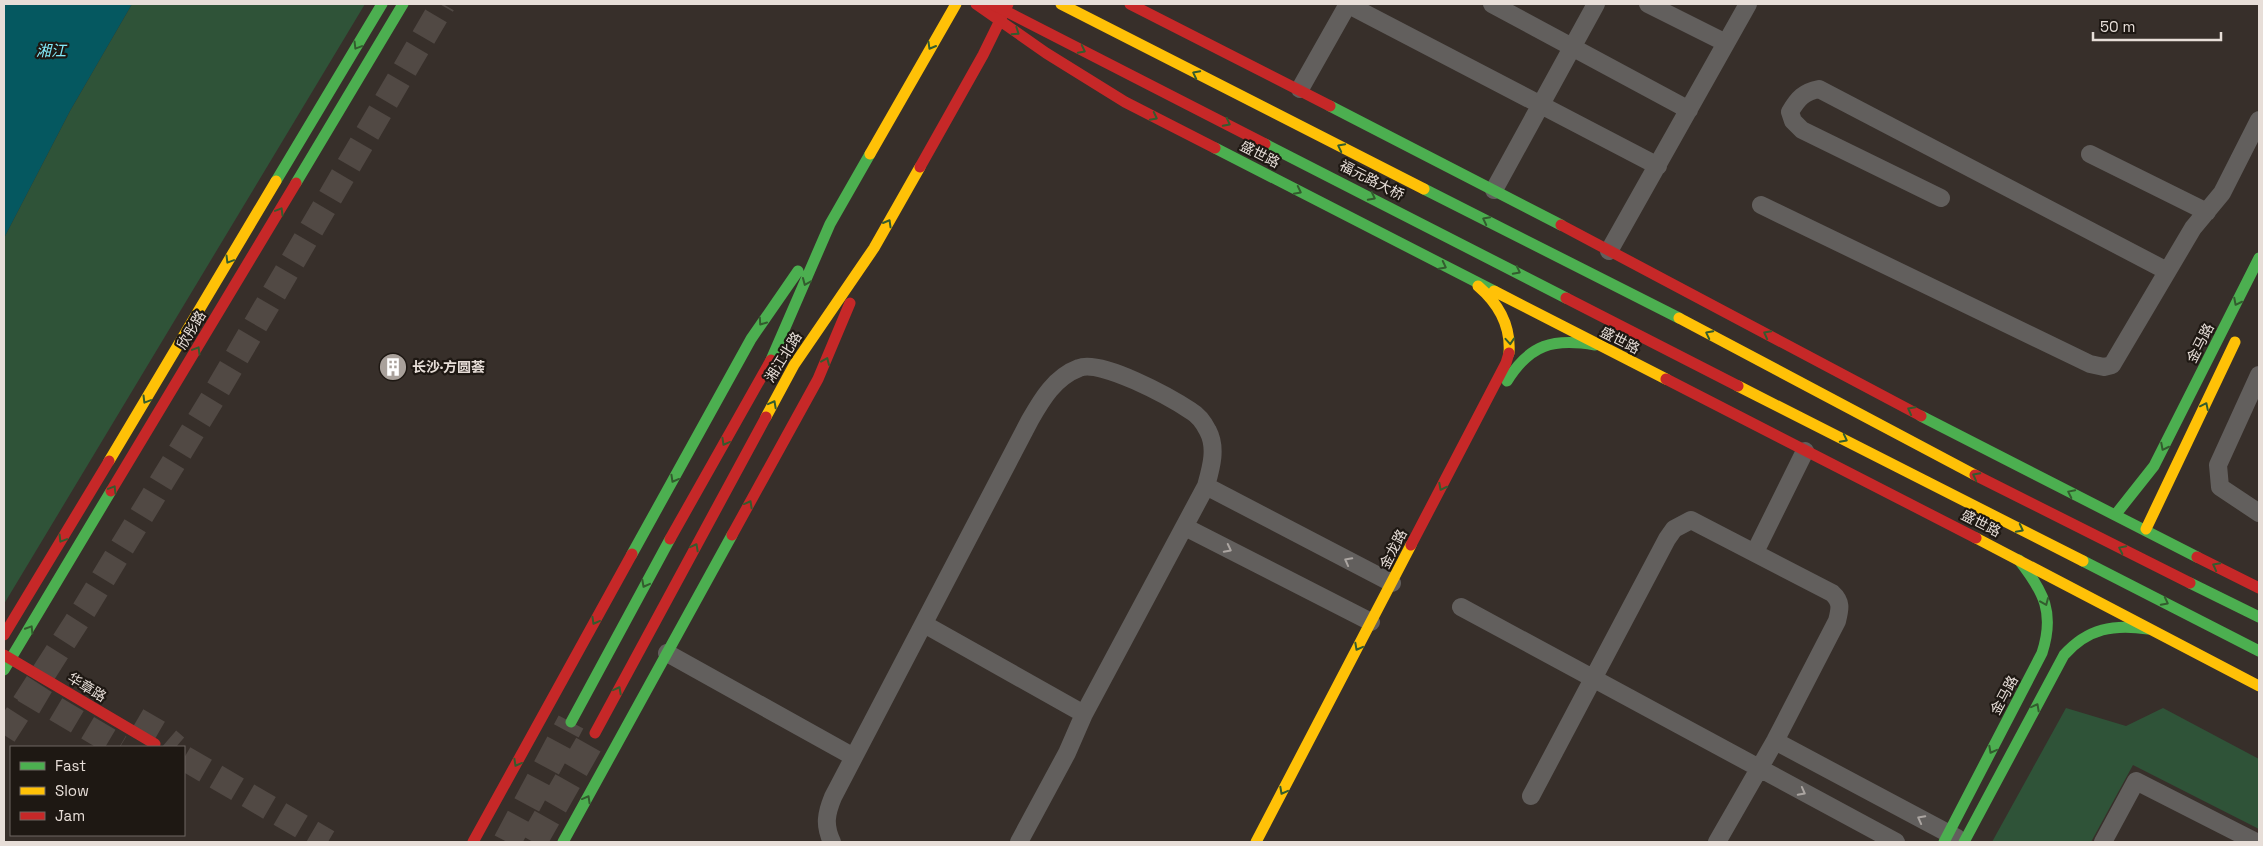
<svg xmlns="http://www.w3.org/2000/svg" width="2263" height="846" font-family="'Space Grotesk','Noto Sans SC',sans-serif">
  <rect width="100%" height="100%" fill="#372f2a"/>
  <path fill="#2f5338" d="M132 4H365L4 604V238L70 111Z
    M2066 708 2126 726 2163 708 2259 759V829L2133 765 2091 842H1992Z"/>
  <path fill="#055860" d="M4 4H132L70 111 4 238Z"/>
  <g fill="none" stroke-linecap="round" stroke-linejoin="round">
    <path stroke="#514944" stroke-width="25" stroke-dasharray="25 12" stroke-linecap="butt" d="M24 690 120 747
      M137 720 161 734 176 747
      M4 735 84 610 214 396 443 4
      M184 758 328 842"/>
    <path stroke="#514944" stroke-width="28" stroke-dasharray="28 14" stroke-linecap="butt" d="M507 842 571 722
      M533 842 595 733"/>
    <path stroke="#625f5d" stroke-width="18" d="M1347 4 1658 166
      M1492 4 1689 110
      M1648 4 1726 43
      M1300 89 1348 4
      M2090 154 2207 212
      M1494 190 1596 4
      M1941 198 1802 130 1793 121 1790 112C1798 98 1804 92 1819 89L2167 271
      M1761 205 2090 364 2104 367 2112 365 2193 228 2222 193 2259 120
      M1609 251 1748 4
      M2259 375 2218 465 2220 487 2259 513
      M1206 486 1392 583
      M1185 527 1371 622
      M1755 552 1805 451
      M1461 607 1896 842
      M924 624 1084 714
      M667 653 854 757
      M1775 741 1957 838
      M1531 796 1667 539 1674 529 1691 520 1832 593C1842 602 1840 609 1837 621L1775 741 1717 842
      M832 842C824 825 826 814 833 797L1030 420C1042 399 1055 377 1079 368 1101 359 1170 397 1191 411 1198 415 1204 423 1208 431 1217 448 1211 468 1206 486L1084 714 1067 753 1019 842
      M2103 842 2136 781 2256 842"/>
    <path stroke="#4caf50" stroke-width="11" d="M1330 106 1561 225
      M1215 148 1494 291
      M276 181 382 4
      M296 183 403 4
      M1424 189 1679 318
      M771 360 830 224 870 154
      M1507 381C1530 344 1553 338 1595 345
      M1921 416 2197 557
      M2116 514 2154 466 2259 258
      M632 554 751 339 798 271
      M2083 561 2259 651
      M2190 583 2259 617
      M4 670 111 491
      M571 722 670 539
      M563 842 732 535
      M1944 842 2042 653C2055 613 2044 592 2019 560
      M1964 842 2064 655C2088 628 2114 624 2148 629"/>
    <path stroke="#ffc107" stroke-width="11" d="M1061 4 1424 189
      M870 154 956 4
      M1478 286C1499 304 1511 325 1509 353
      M1494 291 1666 379
      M1679 318 1975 475
      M1738 386 2083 561
      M766 417 794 365 874 248 920 167
      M109 461 276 181
      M2146 529 2235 342
      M1976 538 2259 686
      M1256 842 1411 545"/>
    <path stroke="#c62828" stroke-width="11" d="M976 4 1046 53 1125 102 1215 148
      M1130 4 1330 106
      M920 167 983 55 1008 4
      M1561 225 1921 416
      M1666 379 1976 538
      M1975 475 2190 583
      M111 491 296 183
      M732 535 818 379 850 303
      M670 539 771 360
      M1411 545 1506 363 1509 353
      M2197 557 2259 588
      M4 635 109 461
      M4 655 155 744
      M595 733 766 417
      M473 842 632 554"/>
    <path stroke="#4caf50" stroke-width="11" d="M1265 144 1566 298"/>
    <path stroke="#c62828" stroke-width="11" d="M992 4 1265 144
      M1566 298 1738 386"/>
  </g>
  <defs><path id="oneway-chevron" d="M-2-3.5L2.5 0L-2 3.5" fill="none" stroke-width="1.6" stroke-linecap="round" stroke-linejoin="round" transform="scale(1.25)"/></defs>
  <g stroke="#335c2e">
    <use href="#oneway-chevron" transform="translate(1016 32) rotate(34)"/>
    <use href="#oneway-chevron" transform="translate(357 46) rotate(121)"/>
    <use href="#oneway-chevron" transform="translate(931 46) rotate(120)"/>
    <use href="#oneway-chevron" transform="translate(1082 50) rotate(27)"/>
    <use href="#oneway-chevron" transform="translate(1196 74) rotate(-153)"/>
    <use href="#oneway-chevron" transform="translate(1154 117) rotate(27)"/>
    <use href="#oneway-chevron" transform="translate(1227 123) rotate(27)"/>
    <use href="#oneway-chevron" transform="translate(1341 147) rotate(-153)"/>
    <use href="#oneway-chevron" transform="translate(1298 191) rotate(27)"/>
    <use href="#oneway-chevron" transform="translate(1372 197) rotate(27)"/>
    <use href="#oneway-chevron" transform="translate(280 211) rotate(-59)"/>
    <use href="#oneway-chevron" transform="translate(1486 220) rotate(-153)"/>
    <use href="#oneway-chevron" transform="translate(888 223) rotate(-60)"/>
    <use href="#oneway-chevron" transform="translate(229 260) rotate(121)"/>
    <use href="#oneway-chevron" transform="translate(1443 266) rotate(27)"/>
    <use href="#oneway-chevron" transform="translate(1517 271) rotate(27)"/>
    <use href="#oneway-chevron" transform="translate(806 282) rotate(113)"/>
    <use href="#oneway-chevron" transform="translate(2237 302) rotate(117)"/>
    <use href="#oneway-chevron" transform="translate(762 322) rotate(125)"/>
    <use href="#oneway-chevron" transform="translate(1709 334) rotate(-153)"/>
    <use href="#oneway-chevron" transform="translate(1767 334) rotate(-152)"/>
    <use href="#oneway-chevron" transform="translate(1510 341) rotate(86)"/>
    <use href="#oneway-chevron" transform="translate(197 350) rotate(-59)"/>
    <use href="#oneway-chevron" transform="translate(826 361) rotate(-67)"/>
    <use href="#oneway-chevron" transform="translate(146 400) rotate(121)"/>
    <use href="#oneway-chevron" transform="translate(773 404) rotate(-62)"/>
    <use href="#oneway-chevron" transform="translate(2205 406) rotate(-64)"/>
    <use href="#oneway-chevron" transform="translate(1911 410) rotate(-152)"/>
    <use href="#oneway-chevron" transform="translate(1844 439) rotate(27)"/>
    <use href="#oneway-chevron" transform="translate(725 442) rotate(119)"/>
    <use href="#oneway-chevron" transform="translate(2164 447) rotate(117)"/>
    <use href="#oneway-chevron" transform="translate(1976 476) rotate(-152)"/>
    <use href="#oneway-chevron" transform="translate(674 479) rotate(119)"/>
    <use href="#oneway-chevron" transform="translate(1442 487) rotate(117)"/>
    <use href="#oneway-chevron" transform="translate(113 489) rotate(-59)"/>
    <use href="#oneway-chevron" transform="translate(2071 493) rotate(-154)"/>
    <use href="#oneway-chevron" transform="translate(749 504) rotate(-61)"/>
    <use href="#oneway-chevron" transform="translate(2020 529) rotate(27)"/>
    <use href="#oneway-chevron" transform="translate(62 539) rotate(121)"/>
    <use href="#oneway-chevron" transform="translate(695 547) rotate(-62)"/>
    <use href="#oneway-chevron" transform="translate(2122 549) rotate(-154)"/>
    <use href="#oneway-chevron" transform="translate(2216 566) rotate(-152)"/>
    <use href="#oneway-chevron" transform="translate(645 584) rotate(118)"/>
    <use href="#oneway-chevron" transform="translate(2045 602) rotate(67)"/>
    <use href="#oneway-chevron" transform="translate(2165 602) rotate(27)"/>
    <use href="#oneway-chevron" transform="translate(595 621) rotate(119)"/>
    <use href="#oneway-chevron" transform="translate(30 629) rotate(-58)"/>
    <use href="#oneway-chevron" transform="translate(1358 647) rotate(118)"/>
    <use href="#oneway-chevron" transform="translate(618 690) rotate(-62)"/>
    <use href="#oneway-chevron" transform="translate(2036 707) rotate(-62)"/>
    <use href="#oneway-chevron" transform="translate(1992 750) rotate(118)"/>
    <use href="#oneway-chevron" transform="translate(517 763) rotate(119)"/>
    <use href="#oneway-chevron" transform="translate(1283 791) rotate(118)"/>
    <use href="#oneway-chevron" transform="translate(587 799) rotate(-61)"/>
  </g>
  <g stroke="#aba5a1">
    <use href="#oneway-chevron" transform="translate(1228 549) rotate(27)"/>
    <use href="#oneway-chevron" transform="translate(1348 561) rotate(-152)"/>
    <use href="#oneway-chevron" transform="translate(1802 792) rotate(28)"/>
    <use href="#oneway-chevron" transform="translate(1921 819) rotate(-152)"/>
  </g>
  <defs>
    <symbol id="building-disc" viewBox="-11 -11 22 22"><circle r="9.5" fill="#a9a19b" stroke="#1e1813"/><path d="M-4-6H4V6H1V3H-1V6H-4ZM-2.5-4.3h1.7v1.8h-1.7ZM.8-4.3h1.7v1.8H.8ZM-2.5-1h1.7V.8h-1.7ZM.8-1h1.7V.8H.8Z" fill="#fff"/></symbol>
  </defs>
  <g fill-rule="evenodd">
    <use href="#building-disc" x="377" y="351" width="32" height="32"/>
  </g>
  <g text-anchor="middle" stroke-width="4.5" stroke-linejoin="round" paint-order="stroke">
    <g font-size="14" fill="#e7ded8" stroke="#1e1813">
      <text transform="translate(1260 154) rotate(27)" y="5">盛世路</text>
      <text transform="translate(1372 180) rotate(27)" y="5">福元路大桥</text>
      <text transform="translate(191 330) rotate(-59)" y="5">欣彤路</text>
      <text transform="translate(1620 340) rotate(27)" y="5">盛世路</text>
      <text transform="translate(2200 343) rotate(-63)" y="5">金马路</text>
      <text transform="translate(783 357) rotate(-58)" y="5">湘江北路</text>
      <text transform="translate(1981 523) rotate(27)" y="5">盛世路</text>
      <text transform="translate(1393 549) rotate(-63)" y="5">金龙路</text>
      <text transform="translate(87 687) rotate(31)" y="5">华章路</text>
      <text transform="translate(2004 695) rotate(-62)" y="5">金马路</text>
    </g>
    <g font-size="14" font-weight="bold" fill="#e7ded8" stroke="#1e1813" text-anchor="start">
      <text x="412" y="372">长沙·方圆荟</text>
    </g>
    <g font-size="15" font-style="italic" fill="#83ebf9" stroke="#1e1813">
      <text x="51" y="56">湘江</text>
    </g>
  </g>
  <rect width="2263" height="846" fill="none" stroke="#e7ded8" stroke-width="10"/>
  <rect x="10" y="746" width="175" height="90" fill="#1e1813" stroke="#6e6762"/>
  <rect x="20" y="762" width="25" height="8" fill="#4caf50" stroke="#6e6762"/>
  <text x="55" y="771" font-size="15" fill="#e7ded8">Fast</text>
  <rect x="20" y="787" width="25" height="8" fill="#ffc107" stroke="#6e6762"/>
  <text x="55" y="796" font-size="15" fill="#e7ded8">Slow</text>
  <rect x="20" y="812" width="25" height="8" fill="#c62828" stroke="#6e6762"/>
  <text x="55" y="821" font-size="15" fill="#e7ded8">Jam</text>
  <path d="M2093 32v8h128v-8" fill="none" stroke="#e7ded8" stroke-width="2.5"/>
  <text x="2100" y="32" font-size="15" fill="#e7ded8" stroke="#1e1813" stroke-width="4" paint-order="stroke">50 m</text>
</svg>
